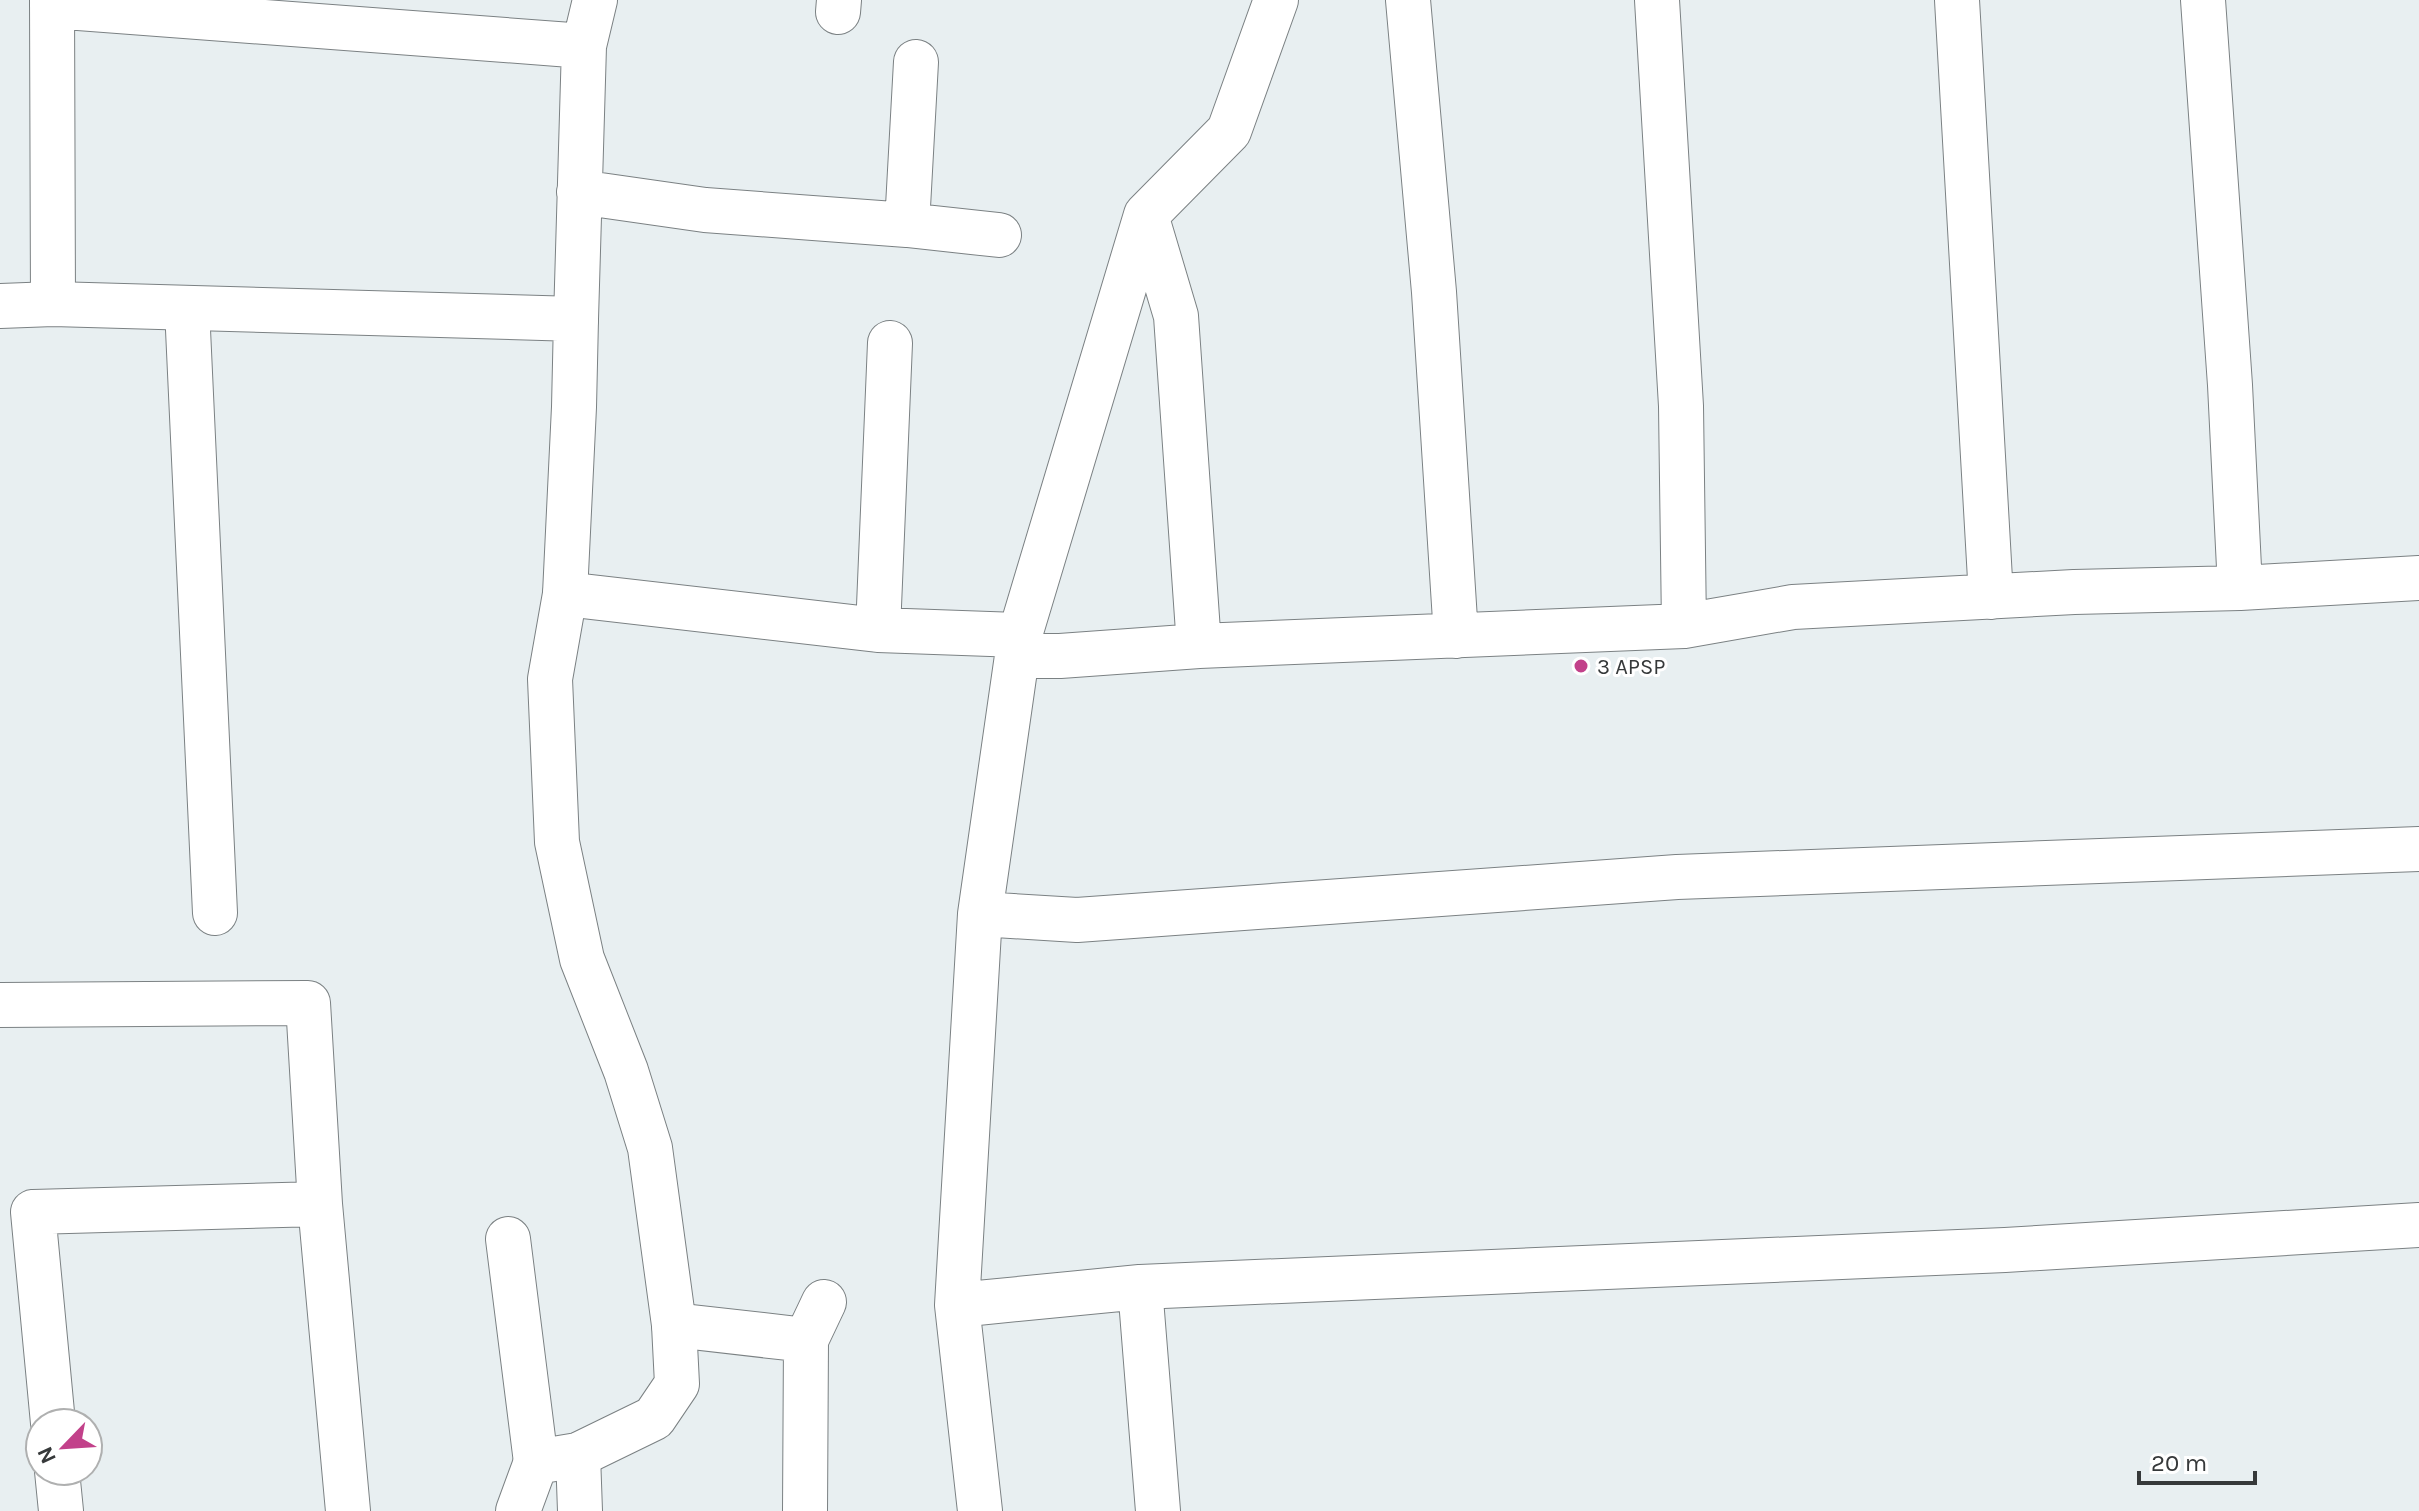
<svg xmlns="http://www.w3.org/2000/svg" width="2419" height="1511" font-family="Karla,sans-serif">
  <rect width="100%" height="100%" fill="#e8eff1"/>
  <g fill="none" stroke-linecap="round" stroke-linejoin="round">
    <defs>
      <path id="minor" d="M52 0 53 304
        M1276 0 1229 131 1146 215 1020 635 980 914 957 1305 1140 1287 2005 1250 2419 1225
        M1408 0 1434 292 1456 636
        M1657 0 1681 406 1684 626
        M1957 0 1991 597
        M2203 0 2230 385 2240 588
        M52 6 584 46
        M838 12 839 0
        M579 192 705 210 907 225 999 235
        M907 225 916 62
        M187 308 215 913
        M576 319 584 46 595 0
        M565 594 878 630 1020 635
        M878 630 890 343
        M1199 646 1684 626 1793 607 2074 592 2240 588 2419 578
        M1017 656H1060L1199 646 1176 316 1146 215
        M980 914 1077 920 1677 877 2419 849
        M0 1005 308 1003 320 1204 348 1511
        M508 1239 536 1462
        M1140 1287 1158 1511
        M957 1305 980 1511
        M674 1325 806 1340
        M53 1423 33 1212 320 1204
        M578 1455 580 1511
        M57 1471 61 1511
        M805 1511 806 1340 824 1302"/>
      <path id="major" d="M0 306 53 304 576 319 574 407 565 594 550 679 557 842 582 959 626 1071 650 1148 674 1325 677 1384 654 1418 578 1455 536 1462 518 1511"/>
    </defs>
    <use href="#minor" stroke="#7b8183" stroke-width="46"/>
    <use href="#major" stroke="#7b8183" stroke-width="46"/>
    <use href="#minor" stroke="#fff" stroke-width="44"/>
    <use href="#major" stroke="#fff" stroke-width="44"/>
  </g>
  <circle fill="#c2418a" stroke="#fff" stroke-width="3" cx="1581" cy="666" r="8"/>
  <g text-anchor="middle" stroke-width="6" stroke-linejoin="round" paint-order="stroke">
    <g font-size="22" fill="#36393a" stroke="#fff" text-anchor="start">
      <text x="1597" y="674">3 APSP</text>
    </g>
  </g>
  <g transform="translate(64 1447) rotate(245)"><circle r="38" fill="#ffffff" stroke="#afb0b0" stroke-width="2"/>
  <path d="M0-6L14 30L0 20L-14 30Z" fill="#c2418a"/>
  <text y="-12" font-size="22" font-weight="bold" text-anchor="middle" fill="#36393a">N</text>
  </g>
  <path d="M2139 1471v12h116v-12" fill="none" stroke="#36393a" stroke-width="4"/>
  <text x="2151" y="1471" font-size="24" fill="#36393a" stroke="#ffffff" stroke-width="6" paint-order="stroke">20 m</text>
</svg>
